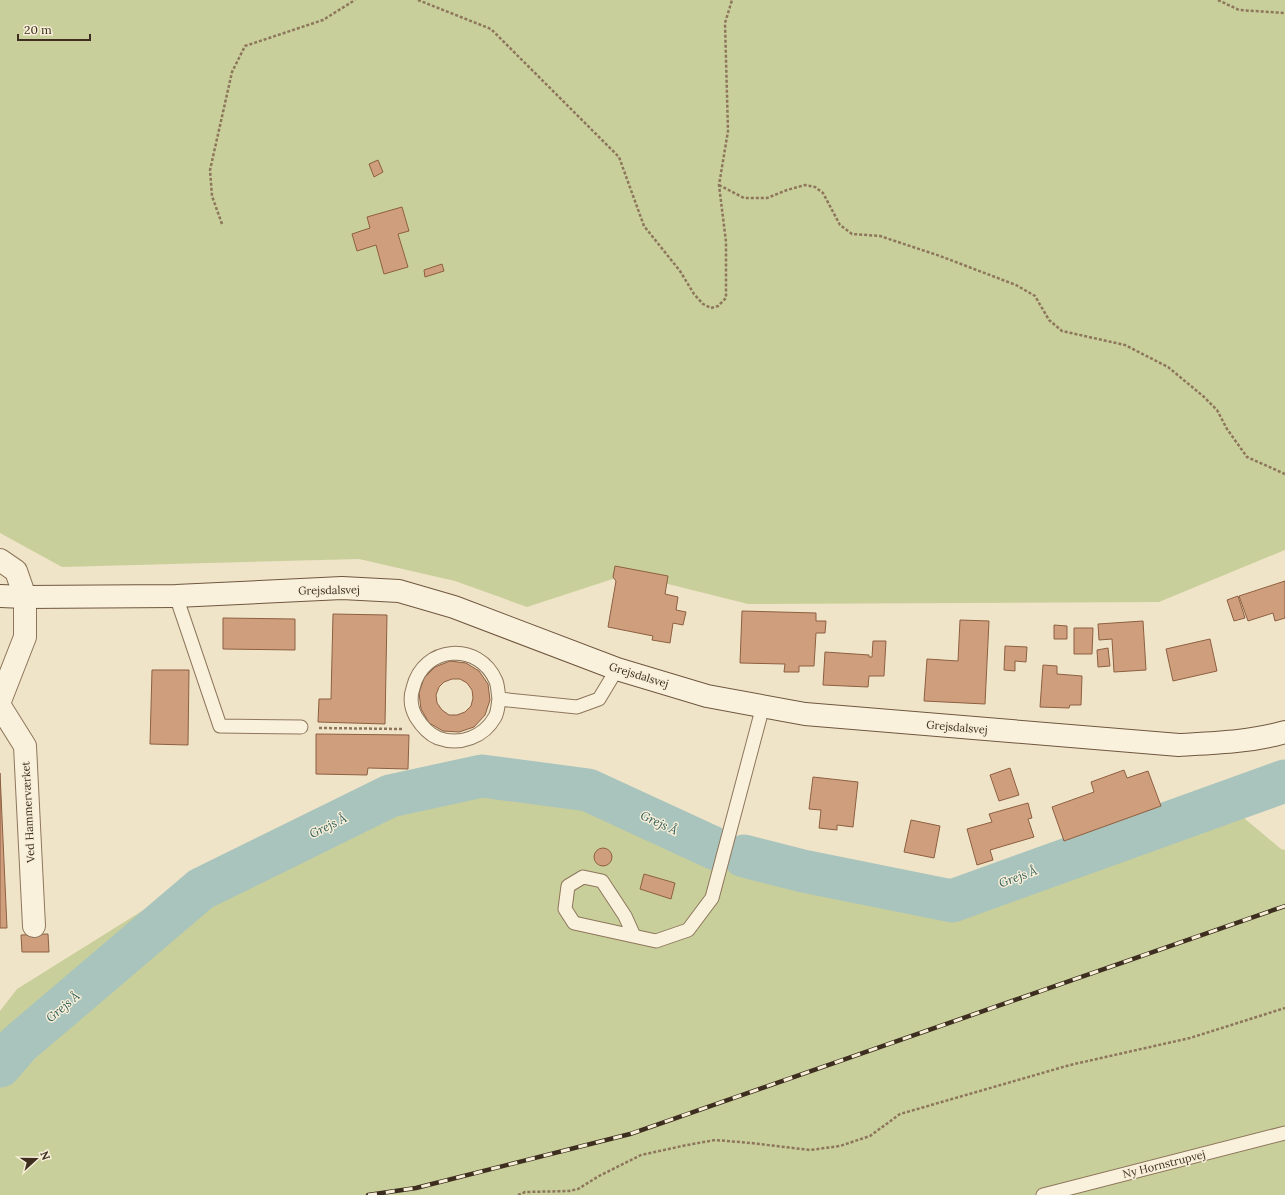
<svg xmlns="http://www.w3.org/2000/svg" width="1285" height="1195" font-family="Lora,serif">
  <rect width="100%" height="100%" fill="#f0e4c8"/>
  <path fill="#c9cf9b" d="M0 0H1285V550L1159 602 748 604 628 574 527 607 455 581 359 559 62 567 0 533Z
    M561 795 814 894 958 911 1232 808 1281 849 1285 850V1195H0V1011L17 989 246 846 416 798Z"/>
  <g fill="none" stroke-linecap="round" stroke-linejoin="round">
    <path stroke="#a9c4bc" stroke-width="43" d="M744 856 803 871 952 901 1285 781
      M0 1066 19 1044 201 889 390 796 482 776 588 790 716 849"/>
  </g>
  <path fill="#cf9f7d" stroke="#8d5f41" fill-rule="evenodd" d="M378 160 383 172 374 177 369 164Z
    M402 207 409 231 398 234 408 267 384 274 376 245 357 251 352 234 370 228 367 217Z
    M442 264 444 271 425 277 424 270Z
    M615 566 668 576 665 594 678 597 676 610 686 612 683 625 673 623 670 643 652 640 653 636 608 627 616 581 613 577Z
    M1285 581V618L1275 621 1273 613 1248 621 1239 596Z
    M1238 596 1245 618 1234 621 1227 600Z
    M742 611 816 613V621H826L825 633H816L814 666H799V672H784L785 664 740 663Z
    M333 614 387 615 385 724 318 722 319 699H331Z
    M223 618 295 619V650L223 649Z
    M960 620 989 621 985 704 924 701 927 659 958 661Z
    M1143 621 1146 670 1114 672 1112 639 1099 640 1098 624Z
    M1054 625 1067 626V639H1054Z
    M1074 628H1093L1092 654H1074Z
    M1210 639 1217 671 1173 681 1166 649Z
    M873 641H886L884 676H869L868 687 823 685 825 652 869 655V657H872Z
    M1005 646 1027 647 1026 662 1015 661V671L1004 670Z
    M1108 648 1110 666 1098 667 1097 650Z
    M450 661 466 663 479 671 488 684 490 700 485 715 474 727 459 732 443 731 429 723 421 709 419 693 424 678 435 667ZM452 679H460L467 683 472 690 473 698 471 706 465 712 457 715H449L442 710 437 703 436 695 439 687 444 682Z
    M1043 665 1057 666V674L1082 676 1081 705H1070L1069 708 1040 707Z
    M152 670H189L188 745 150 744Z
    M316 734 409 735 408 769 368 768 367 775 316 774Z
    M1010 768 1019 795 999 801 990 775Z
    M1124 770 1127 778 1148 771 1161 806 1064 841 1052 807 1094 792 1091 782Z
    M0 773 7 928H0Z
    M813 777 858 782 853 827 837 825V830L819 828 821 810 809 809Z
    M1028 803 1032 818 1028 819 1034 837 990 850 993 860 977 865 967 829 992 822 989 814Z
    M911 820 940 826 934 858 904 852Z
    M594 857a9 9 0 1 1 18 0a9 9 0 1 1-18 0Z
    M644 874 675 883 671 899 640 889Z
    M48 934 49 952H22L21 935Z"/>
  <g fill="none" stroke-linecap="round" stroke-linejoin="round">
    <defs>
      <path id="lane" d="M176 596 220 726 301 727
        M499 699C498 704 498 712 495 717 484 737 460 746 438 738 428 734 421 725 416 717 411 708 410 697 413 688 423 645 479 641 496 681 498 686 498 693 499 699L577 707 599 699 617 669
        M634 936 625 916 602 881 583 877 568 886 565 909 574 923 656 941 688 930 712 898 763 706
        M1043 1195 1285 1133"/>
      <path id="street" d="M0 560 16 571 25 597V637L0 701
        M0 706 25 746 34 926"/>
      <path id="secondary" d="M0 596 25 597 176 596 342 588 399 591 454 607 617 669 707 696 805 714 1179 745C1214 743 1251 742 1285 732"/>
    </defs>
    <use href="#lane" stroke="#8d765c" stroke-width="15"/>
    <use href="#street" stroke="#8d765c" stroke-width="24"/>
    <use href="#secondary" stroke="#6f573f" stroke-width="24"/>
    <path stroke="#8d765c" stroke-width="2.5" stroke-dasharray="3 2" stroke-linecap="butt" d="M418 0 491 29 619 157 644 226 680 271 694 294 703 304 711 308 718 306 726 298V242L719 185 728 131 725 23 732 0
      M1218 0 1239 10 1285 13
      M719 185 744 198H767L787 190 805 185 815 187 823 193 840 225 852 234 880 236 940 256 1016 285 1035 296 1049 320 1062 331 1125 345 1168 367 1203 396 1217 410 1227 429 1247 457 1285 474
      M222 224 212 196 210 170 232 72 245 46 323 20 355 0
      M319 728 402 729
      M518 1195 525 1192 569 1191 578 1189 599 1176 641 1155 687 1145 715 1140 751 1143 810 1150 840 1146 870 1136 900 1114 1070 1065 1190 1038 1285 1008"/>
    <use href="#lane" stroke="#faf1dc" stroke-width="13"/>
    <use href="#street" stroke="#faf1dc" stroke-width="22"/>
    <use href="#secondary" stroke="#faf1dc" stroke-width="22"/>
    <defs>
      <path id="rail" d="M368 1195 416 1188 630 1134 1285 906"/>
    </defs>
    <use href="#rail" stroke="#3d2e20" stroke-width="4.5"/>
    <use href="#rail" stroke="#f7eed8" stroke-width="3" stroke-dasharray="9" stroke-linecap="butt"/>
  </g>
  <g text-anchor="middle" stroke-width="3" stroke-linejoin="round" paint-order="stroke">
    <g font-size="11" fill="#3d2e20" stroke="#f7eed8">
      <text transform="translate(329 590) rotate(-1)" y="4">Grejsdalsvej</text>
      <text transform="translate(639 675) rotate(17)" y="4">Grejsdalsvej</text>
      <text transform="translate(957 727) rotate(5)" y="4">Grejsdalsvej</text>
      <text transform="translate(28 812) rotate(-93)" y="4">Ved Hammerværket</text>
      <text transform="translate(1164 1164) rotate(-14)" y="4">Ny Hornstrupvej</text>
    </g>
    <g font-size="12" font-style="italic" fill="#2f5d5a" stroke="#f7eed8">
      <text transform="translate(659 823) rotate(25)" y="4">Grejs Å</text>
      <text transform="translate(328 826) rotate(-26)" y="4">Grejs Å</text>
      <text transform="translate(1018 877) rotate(-20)" y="4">Grejs Å</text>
      <text transform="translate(63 1007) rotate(-40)" y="4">Grejs Å</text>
    </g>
  </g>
  <g transform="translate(36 1159) rotate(69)" stroke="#f7eed8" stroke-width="3" paint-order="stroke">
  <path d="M0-3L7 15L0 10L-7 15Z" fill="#3d2e20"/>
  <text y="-6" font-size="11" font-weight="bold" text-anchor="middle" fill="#3d2e20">N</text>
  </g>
  <path d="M18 34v6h72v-6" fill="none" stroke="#3d2e20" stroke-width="2"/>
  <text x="24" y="34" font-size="12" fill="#3d2e20" stroke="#f7eed8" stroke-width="3" paint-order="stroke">20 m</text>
</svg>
